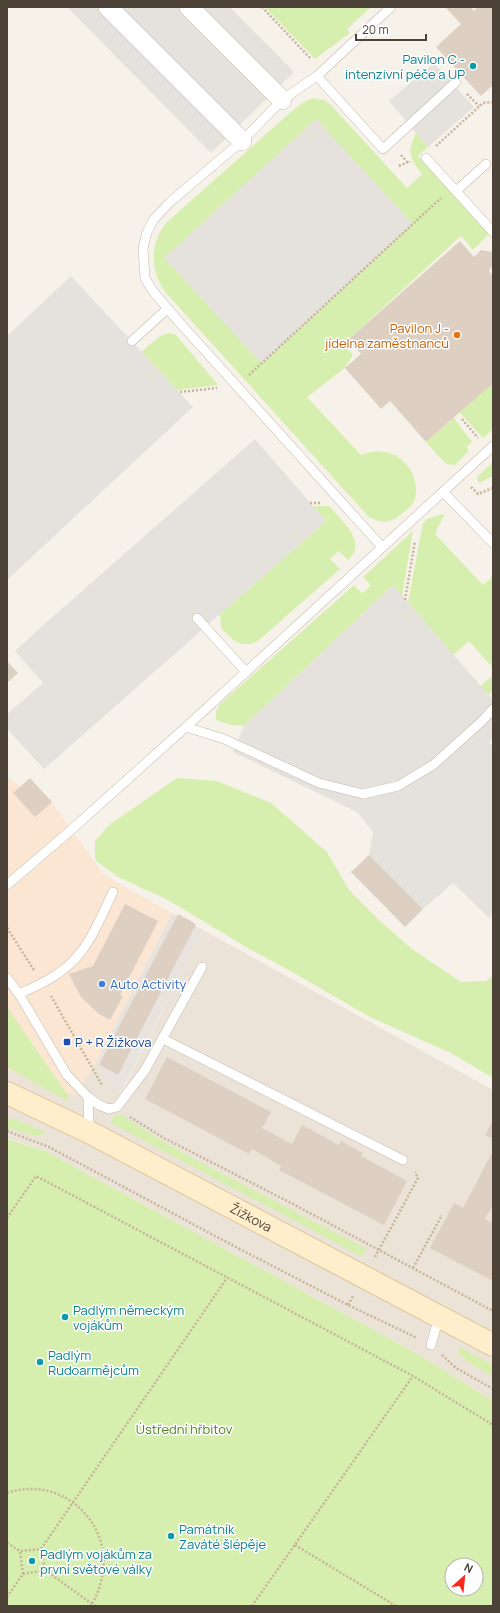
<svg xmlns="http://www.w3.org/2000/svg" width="500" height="1613" font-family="Manrope,sans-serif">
  <rect width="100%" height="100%" fill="#f6f2ea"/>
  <path fill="#ebe3d7" d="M203 930 493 1090V1401L416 1353 45 1151 7 1138V1069L75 1095 97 1061 120 1096Z"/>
  <path fill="#fae6d3" d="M7 776 20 787 30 778 53 804 104 875 172 913 97 1061 75 1096 7 1069Z"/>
  <path fill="#e9e3de" d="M172 913 203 930 119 1096 97 1061Z"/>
  <path fill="#d7efae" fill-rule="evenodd" d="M265 7H371L347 29 350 33 315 59Z
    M313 98 324 100 330 104 407 188 422 174C409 158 407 152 416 133L428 147 418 156 489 234 473 250 461 236 349 339 342 343 353 355 345 368 307 397 361 455C369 452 377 450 385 452 406 455 422 481 414 501 411 507 404 512 399 516 388 524 379 523 368 516L166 293C150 272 149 243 167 222L291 112 302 103Z
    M169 333 176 335 218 385 177 390 141 352 160 336Z
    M493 382V429L483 438 459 412Z
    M454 418 472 442 466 447 469 451 455 465 446 464 426 442Z
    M493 462V476L479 483 477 478 478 476Z
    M313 506H329C339 518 361 535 354 553 352 555 350 558 348 560L339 551 330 559 340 569 258 641 250 644H241L233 640 221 628 220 614 326 521Z
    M443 514 444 515 435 534 483 585 491 578 493 572V668L469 641 453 655 408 602 423 523 427 519Z
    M413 531 402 596 393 585 244 726 230 725 216 720V712L219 705 354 585 362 593 371 586 363 577Z
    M493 673V690L489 695 480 686 491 677Z
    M177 778 217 781 271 803 327 852 349 890 379 920 412 949 461 982 486 981 493 976V1078L451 1053 370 1017 294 973 246 947 168 900 118 877 95 860V841L109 825Z
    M7 1007 69 1097 67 1101 7 1067Z
    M114 1115 123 1116 161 1140 196 1160 367 1249 362 1257 111 1123Z
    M7 1118 17 1120 47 1133C34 1138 19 1132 7 1127Z
    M7 1139 45 1151 416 1353 493 1401V1606H7ZM452 1565H476V1589H452Z
    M460 1347 493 1365V1377L468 1362 458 1353Z"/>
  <path fill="#e5e2de" d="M67 7H230L294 72 211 153Z
    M434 63 474 107 428 147 389 101Z
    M316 119 413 224 262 364 164 258Z
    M71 276 193 407 7 580V336Z
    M255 439 326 521 44 769 7 729V714L43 683 15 651 40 628Z
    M393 585 493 700V736L489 742 493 746V914L489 918 453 883 423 909 369 855 373 832 357 812 233 752 244 726Z"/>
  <path fill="#ddcfc1" d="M445 7H471L474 11 478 7H493V85L481 96 436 47 461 24Z
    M460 241 474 257 481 250 493 252V264L489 271 493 276V383L426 442 390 401 381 409 345 368 361 354 349 339Z
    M7 661 18 673 7 683Z
    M30 778 52 802 35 817 13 793Z
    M369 855 423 909 405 927 351 872Z
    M125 904 158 921 120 995 123 996 110 1020 99 1014 81 997 69 974 93 966Z
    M178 914 196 924 118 1075 99 1065Z
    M167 1057 271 1112 262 1128 292 1144 302 1125 339 1145 341 1141 363 1153 361 1156 407 1181 384 1225 279 1170 281 1166 252 1149 249 1154 145 1099Z
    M493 1120V1139L485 1135Z
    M493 1151V1205L485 1219 493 1223V1281L430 1248 454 1203 463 1208Z"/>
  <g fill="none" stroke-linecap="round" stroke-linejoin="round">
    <defs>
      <path id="lane" d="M317 76 383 149 456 82
        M426 158 493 232
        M456 191 486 164
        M132 341 167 309
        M443 492 493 543
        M382 547 179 322 152 290 145 278 143 248 147 232 154 219 170 202 242 141 282 100 317 76 391 7
        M197 618 246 672
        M186 727 224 739 319 783 363 794 398 786 433 765 482 721 493 709
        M7 885 71 830 186 727 493 446
        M7 978 19 994 67 1075 88 1097 89 1131
        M19 994C42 984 66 972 81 952 95 934 103 912 113 892
        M163 1039 403 1160
        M88 1097 99 1105 109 1109 117 1107 145 1070 202 967
        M431 1345 439 1317"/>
      <path id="street" d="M108 7 242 141
        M189 7 282 100"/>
      <g id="secondary">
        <path id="s1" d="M7 1093 89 1132 493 1345"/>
      </g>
    </defs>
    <use href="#lane" stroke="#c3b9ab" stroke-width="10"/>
    <use href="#street" stroke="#c3b9ab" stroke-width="20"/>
    <use href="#secondary" stroke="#dbc395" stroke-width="24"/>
    <path stroke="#c7b39a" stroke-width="2.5" stroke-dasharray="2 2" stroke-linecap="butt" d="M262 7 311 59
      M467 94 479 106
      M436 146 483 103 493 102
      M401 155 408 163 410 162
      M399 166 408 162
      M249 375 441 198
      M180 392 217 388
      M462 419 478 438
      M471 487 478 494 493 488
      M310 503H320
      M405 600 415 541
      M7 928 34 970
      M51 996 102 1085
      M130 1117 164 1138 293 1204 493 1311
      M7 1131 49 1147 232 1245 348 1305 417 1338
      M7 1218 36 1176 413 1376 493 1425
      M375 1257 418 1178 415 1172
      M413 1268 442 1215
      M348 1305 353 1296
      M442 1355 456 1368 493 1389
      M7 1493C59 1475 110 1519 103 1572 101 1584 97 1598 90 1606
      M7 1543 20 1551
      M295 1545 396 1606
      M45 1570 95 1606
      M23 1574 20 1551 41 1549
      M7 1597 23 1574 45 1570 41 1549 227 1278
      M252 1606 413 1376"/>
    <use href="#lane" stroke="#fff" stroke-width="9"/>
    <use href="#street" stroke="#fff" stroke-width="19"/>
    <use href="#secondary" stroke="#ffeecb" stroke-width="22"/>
  </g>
  <g fill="#0f9aa8" stroke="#fff" stroke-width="1.5">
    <circle cx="473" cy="66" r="4"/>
    <circle cx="65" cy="1317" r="4"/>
    <circle cx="40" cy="1362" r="4"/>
    <circle cx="171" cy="1536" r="4"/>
    <circle cx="32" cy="1561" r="4"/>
  </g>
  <circle fill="#e8710a" stroke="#fff" stroke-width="1.5" cx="457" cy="335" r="4"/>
  <circle fill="#3f7fe0" stroke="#fff" stroke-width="1.5" cx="102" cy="984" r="4"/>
  <rect fill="#1a4fb4" stroke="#fff" stroke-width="1.5" x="63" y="1038" width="8" height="8" rx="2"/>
  <g text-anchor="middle" stroke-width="3" stroke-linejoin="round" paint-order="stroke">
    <g font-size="13" fill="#0d838f" stroke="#fff" text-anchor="start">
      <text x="465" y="64" text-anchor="end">Pavilon C -<tspan x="465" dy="15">intenzivní péče a UP</tspan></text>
      <text x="73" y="1315">Padlým německým<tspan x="73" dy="15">vojákům</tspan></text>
      <text x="48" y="1360">Padlým<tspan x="48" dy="15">Rudoarmějcům</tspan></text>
      <text x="179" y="1534">Památník<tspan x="179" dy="15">Zaváté šlépěje</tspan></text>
      <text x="40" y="1559">Padlým vojákům za<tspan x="40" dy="15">první světové války</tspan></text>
    </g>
    <g font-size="13" fill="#c56008" stroke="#fff" text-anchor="end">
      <text x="449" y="333">Pavilon J -<tspan x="449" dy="15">jídelna zaměstnanců</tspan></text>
    </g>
    <g font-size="13" fill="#366cbe" stroke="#fff" text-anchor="start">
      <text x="110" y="989">Auto Activity</text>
    </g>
    <g font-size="13" fill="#164399" stroke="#fff" text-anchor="start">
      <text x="75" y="1047">P + R Žižkova</text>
    </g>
    <g font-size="13" fill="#4c4237" stroke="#fff">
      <text dy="5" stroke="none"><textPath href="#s1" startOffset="274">Žižkova</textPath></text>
    </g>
    <g font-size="13" fill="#4d8021" stroke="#fff">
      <text x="184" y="1434">Ústřední hřbitov</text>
    </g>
  </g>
  <rect width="500" height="1613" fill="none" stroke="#4c4237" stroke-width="16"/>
  <g transform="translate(464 1577) rotate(27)"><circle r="19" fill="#ffffff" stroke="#b7b3af"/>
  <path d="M0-3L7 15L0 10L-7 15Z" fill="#ff2818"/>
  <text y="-6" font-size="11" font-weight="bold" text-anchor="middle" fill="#4c4237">N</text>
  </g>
  <path d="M356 34v6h70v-6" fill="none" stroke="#4c4237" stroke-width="2"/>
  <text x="362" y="34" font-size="12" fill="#4c4237" stroke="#ffffff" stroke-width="3" paint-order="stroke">20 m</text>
</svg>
